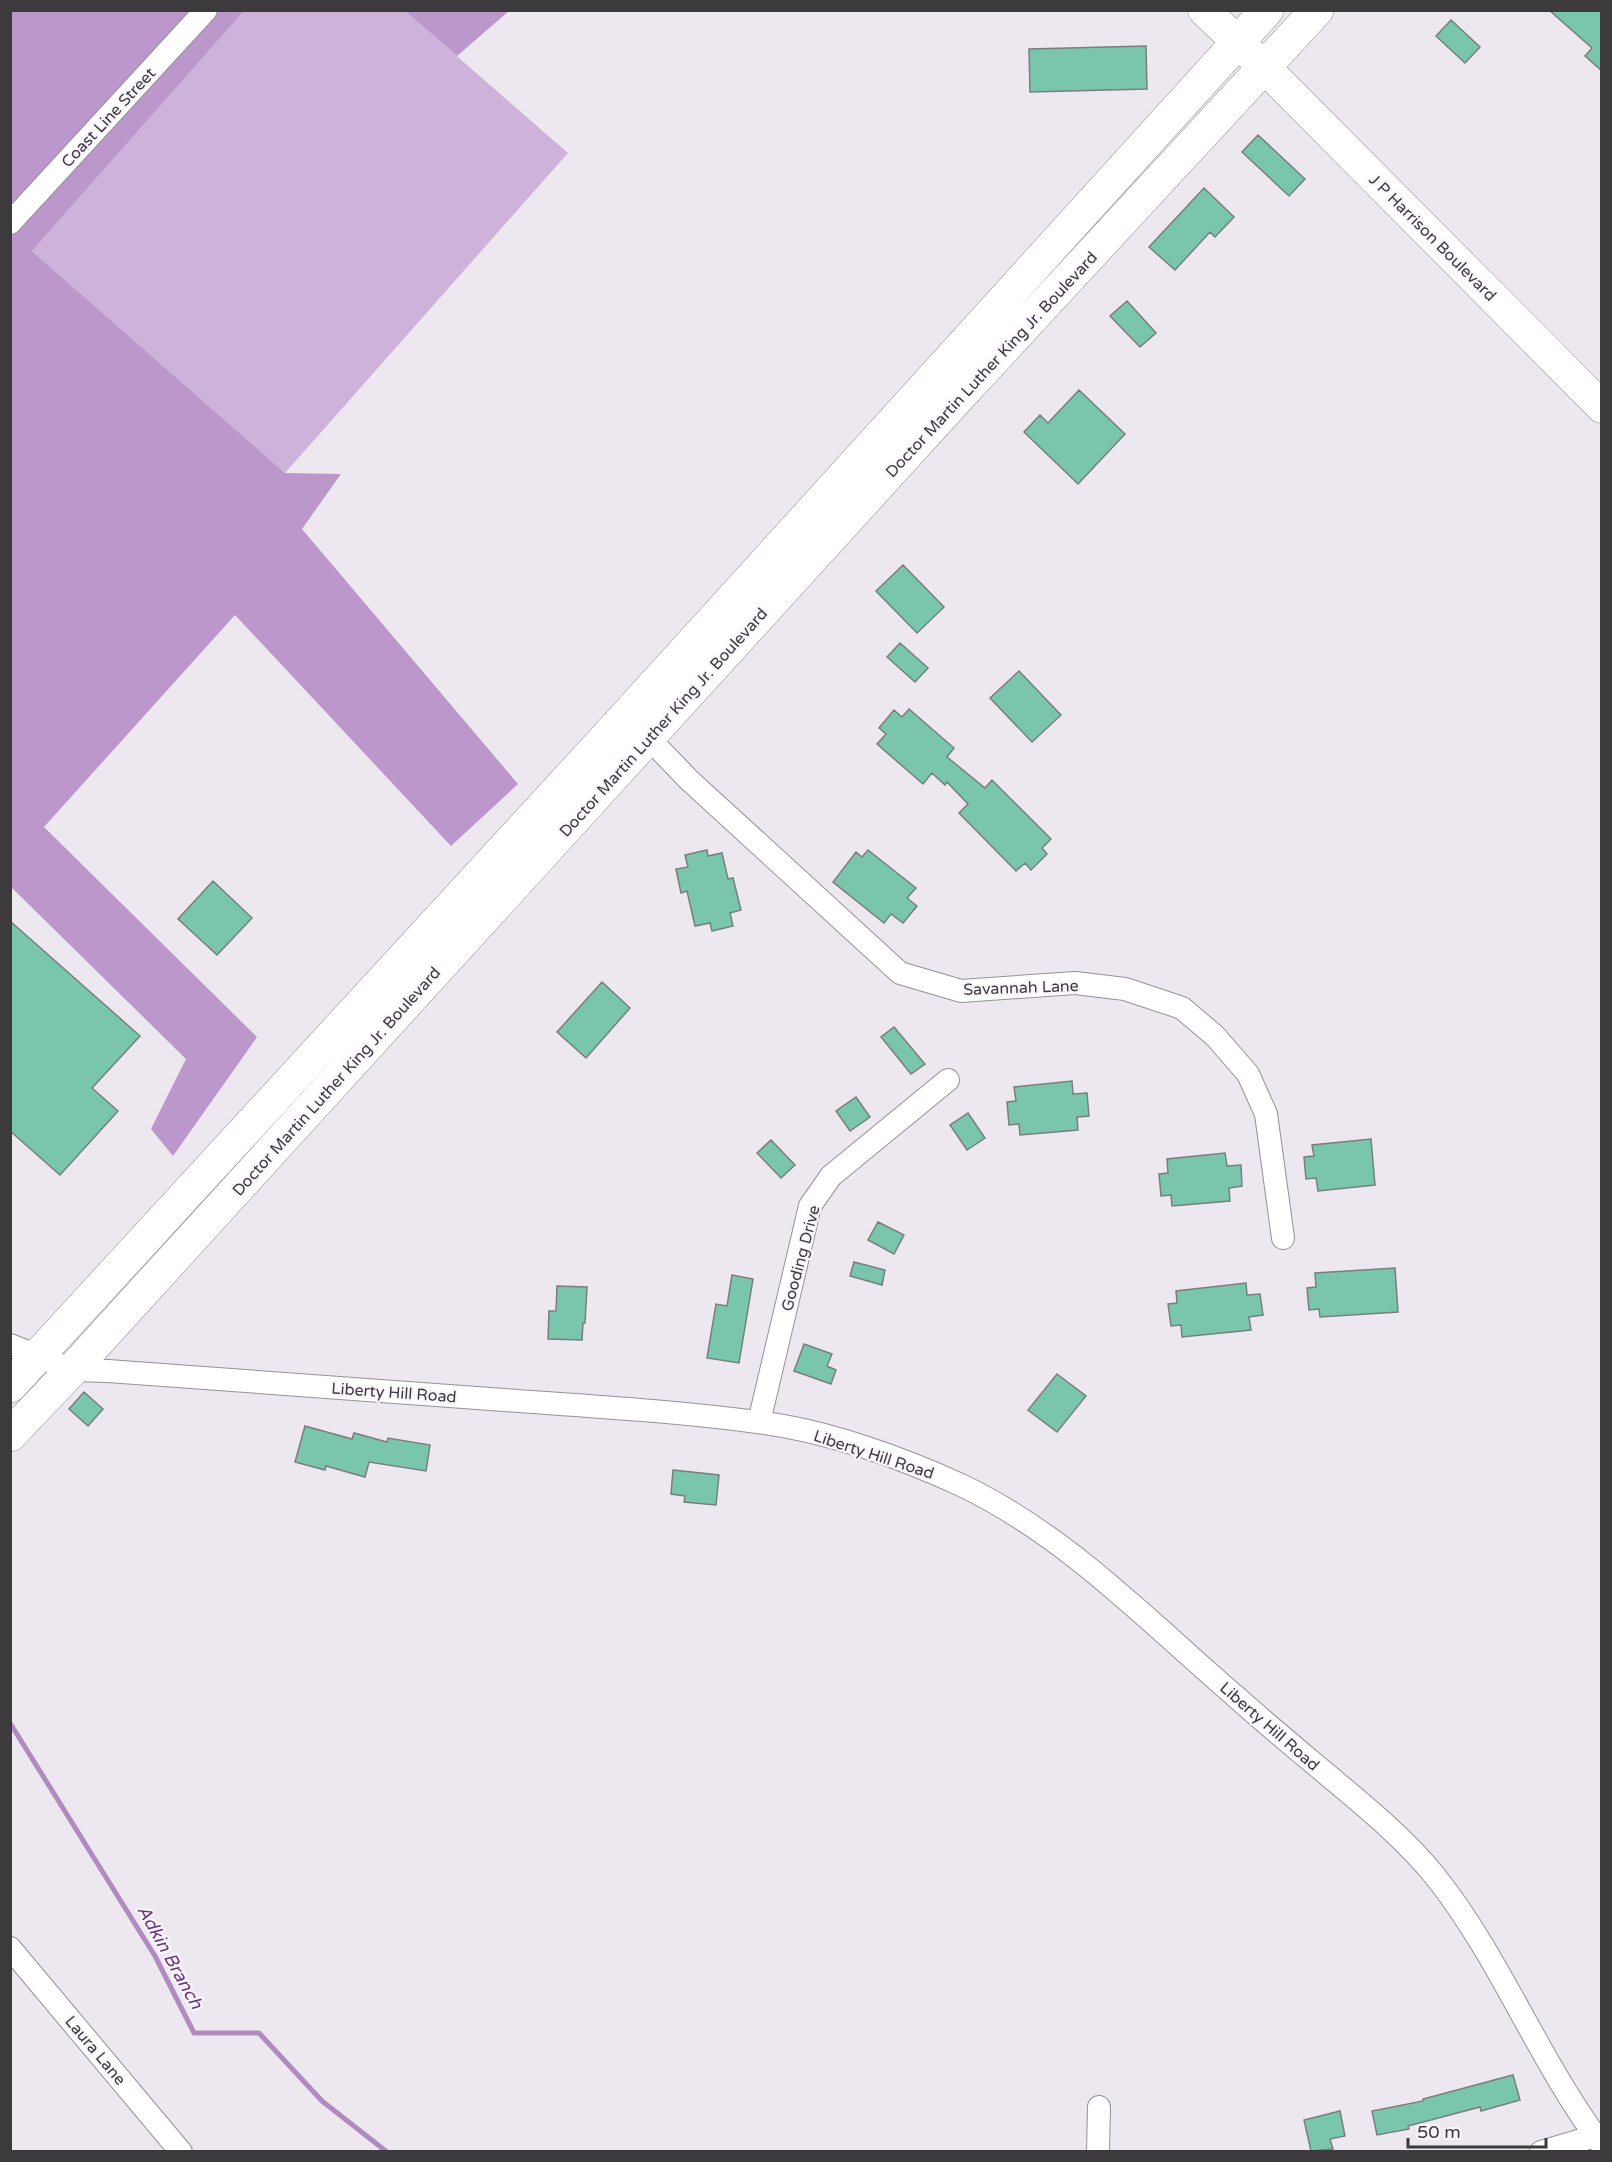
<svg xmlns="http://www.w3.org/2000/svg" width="1612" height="2162" font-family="'Varela Round',sans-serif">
  <rect width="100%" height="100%" fill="#ede8ef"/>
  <path fill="#ceb2da" d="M244 11H405L568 153 285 473 32 251Z"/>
  <path fill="#bc97cc" d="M10 11H244L32 251 285 473 341 474 302 529 518 784 451 846 235 615 44 827 257 1037 173 1156 151 1129 186 1059 11 887Z
    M405 11H509L457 56Z"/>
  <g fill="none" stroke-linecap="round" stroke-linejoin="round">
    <path stroke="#b08bbf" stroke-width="5" d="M10 1723 155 1956 194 2033H259L322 2101 387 2152"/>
  </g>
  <path fill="#79c6ac" stroke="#787f7c" stroke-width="1.5" d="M1549 10H1602V71L1585 56 1592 48Z
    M1451 20 1480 47 1465 63 1436 36Z
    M1146 46 1147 89 1030 92 1029 49Z
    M1258 135 1305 179 1289 196 1242 152Z
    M1204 188 1234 217 1215 237 1210 232 1175 270 1149 247Z
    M1127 301 1156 333 1140 347 1110 316Z
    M1079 390 1125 434 1078 484 1024 432 1040 415 1048 423Z
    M903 565 944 607 917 633 876 591Z
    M900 643 928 668 915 682 887 657Z
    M1019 671 1061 715 1032 742 990 698Z
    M909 709 954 748 947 757 985 788 992 780 1051 839 1042 848 1047 854 1031 870 1025 863 1016 871 959 813 968 804 947 782 945 785 932 773 923 784 877 744 886 734 879 728 894 710 902 717Z
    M707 850 708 856 722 853 728 879 733 878 741 910 730 913 733 926 712 931 710 923 695 926 687 891 681 893 676 869 688 867 685 855Z
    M868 850 916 888 907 898 917 906 903 923 891 914 884 923 833 882 856 852 862 857Z
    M213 881 252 918 217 955 178 919Z
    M10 921 140 1036 92 1088 118 1111 60 1175 10 1131Z
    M602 982 630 1008 586 1058 557 1032Z
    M894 1027 925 1064 911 1074 881 1037Z
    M1072 1081 1073 1094 1087 1093 1089 1116 1077 1117 1078 1130 1020 1135 1019 1124 1009 1125 1007 1102 1016 1101 1014 1087Z
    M856 1097 870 1117 850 1131 836 1111Z
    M968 1113 985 1138 967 1150 950 1125Z
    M1371 1139 1375 1185 1318 1191 1316 1178 1306 1179 1304 1157 1314 1156 1312 1145Z
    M771 1140 795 1165 781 1178 757 1153Z
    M1225 1153 1227 1166 1241 1165 1242 1186 1229 1188 1230 1201 1172 1206 1171 1195 1161 1196 1159 1174 1168 1173 1167 1159Z
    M878 1222 904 1235 894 1254 868 1240Z
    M854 1262 885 1270 882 1285 850 1276Z
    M1395 1268 1398 1312 1320 1317 1319 1309 1309 1310 1307 1288 1316 1287 1315 1273Z
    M732 1275 753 1279 739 1363 707 1358 716 1304 727 1306Z
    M1246 1283 1247 1295 1260 1294 1263 1315 1249 1317 1251 1330 1182 1337 1181 1325 1171 1326 1168 1304 1177 1303 1176 1291Z
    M557 1286 587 1287 585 1323H583L582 1340 548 1339 549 1311H556Z
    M804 1344 832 1354 827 1366 836 1370 831 1384 794 1371Z
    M1057 1374 1086 1396 1057 1432 1028 1410Z
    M84 1392 103 1409 88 1426 69 1409Z
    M305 1426 352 1439 354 1433 387 1442 388 1438 430 1445 426 1471 369 1462 365 1477 326 1466 325 1470 295 1462Z
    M673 1470 719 1475 716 1505 684 1502 685 1496 671 1494Z
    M1513 2075 1520 2100 1481 2111 1480 2107 1408 2126 1409 2129 1377 2135 1372 2111 1423 2101V2099Z
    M1340 2111 1345 2136 1330 2139 1333 2149 1311 2151 1304 2120Z"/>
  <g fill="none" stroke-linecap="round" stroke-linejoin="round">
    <defs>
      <path id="street" d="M10 223 206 10
        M640 729 689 780 900 973 961 991 1075 983 1125 989 1182 1008 1215 1036 1248 1074 1266 1114 1283 1238
        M10 1345 72 1370 108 1371C240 1380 372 1390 504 1400 587 1406 674 1411 757 1422 824 1430 901 1457 963 1486 1067 1536 1148 1621 1234 1695 1265 1723 1298 1750 1330 1777 1367 1808 1404 1838 1435 1876 1501 1959 1538 2060 1602 2145
        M759 1422 810 1206 831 1176 948 1080
        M10 1948 181 2152
        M1098 2152 1099 2107
        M1541 2152 1595 2136"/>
      <path id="secondary" d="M1204 10 1264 67 1602 407"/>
      <path id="highway" d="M10 1386 625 717 1267 10
        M10 1435 72 1370 957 399 1317 10"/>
    </defs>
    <use href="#street" stroke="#959197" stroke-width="24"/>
    <use href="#secondary" stroke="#959197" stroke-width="33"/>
    <use href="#highway" stroke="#959197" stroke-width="34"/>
    <use href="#street" stroke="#fff" stroke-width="22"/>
    <use href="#secondary" stroke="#fff" stroke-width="32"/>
    <use href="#highway" stroke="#fff" stroke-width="33"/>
  </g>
  <g text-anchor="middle" stroke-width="4.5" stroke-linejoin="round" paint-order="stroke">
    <g font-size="16" fill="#3c3a3c" stroke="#faf5fc">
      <text transform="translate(108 117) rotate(-47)" y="6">Coast Line Street</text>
      <text transform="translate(1433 237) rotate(45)" y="6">J P Harrison Boulevard</text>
      <text transform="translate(991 364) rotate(-47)" y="6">Doctor Martin Luther King Jr. Boulevard</text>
      <text transform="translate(663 722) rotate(-48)" y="6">Doctor Martin Luther King Jr. Boulevard</text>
      <text transform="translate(1021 987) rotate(-2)" y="6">Savannah Lane</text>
      <text transform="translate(336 1081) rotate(-48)" y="6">Doctor Martin Luther King Jr. Boulevard</text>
      <text transform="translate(800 1258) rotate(-75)" y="6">Gooding Drive</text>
      <text transform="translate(394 1392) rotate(4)" y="6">Liberty Hill Road</text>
      <text transform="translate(874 1454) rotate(18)" y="6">Liberty Hill Road</text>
      <text transform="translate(1270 1726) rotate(41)" y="6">Liberty Hill Road</text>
      <text transform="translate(96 2050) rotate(50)" y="6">Laura Lane</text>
    </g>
    <g font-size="18" font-style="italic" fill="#673879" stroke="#faf5fc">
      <text transform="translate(170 1957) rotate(61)" y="6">Adkin Branch</text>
    </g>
  </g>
  <rect width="1612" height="2162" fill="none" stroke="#3c3a3c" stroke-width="24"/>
  <path d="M1408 2138v9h138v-9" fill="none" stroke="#3c3a3c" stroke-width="3"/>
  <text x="1417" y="2138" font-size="18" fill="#3c3a3c" stroke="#faf5fc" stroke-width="4.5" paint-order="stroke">50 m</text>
</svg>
